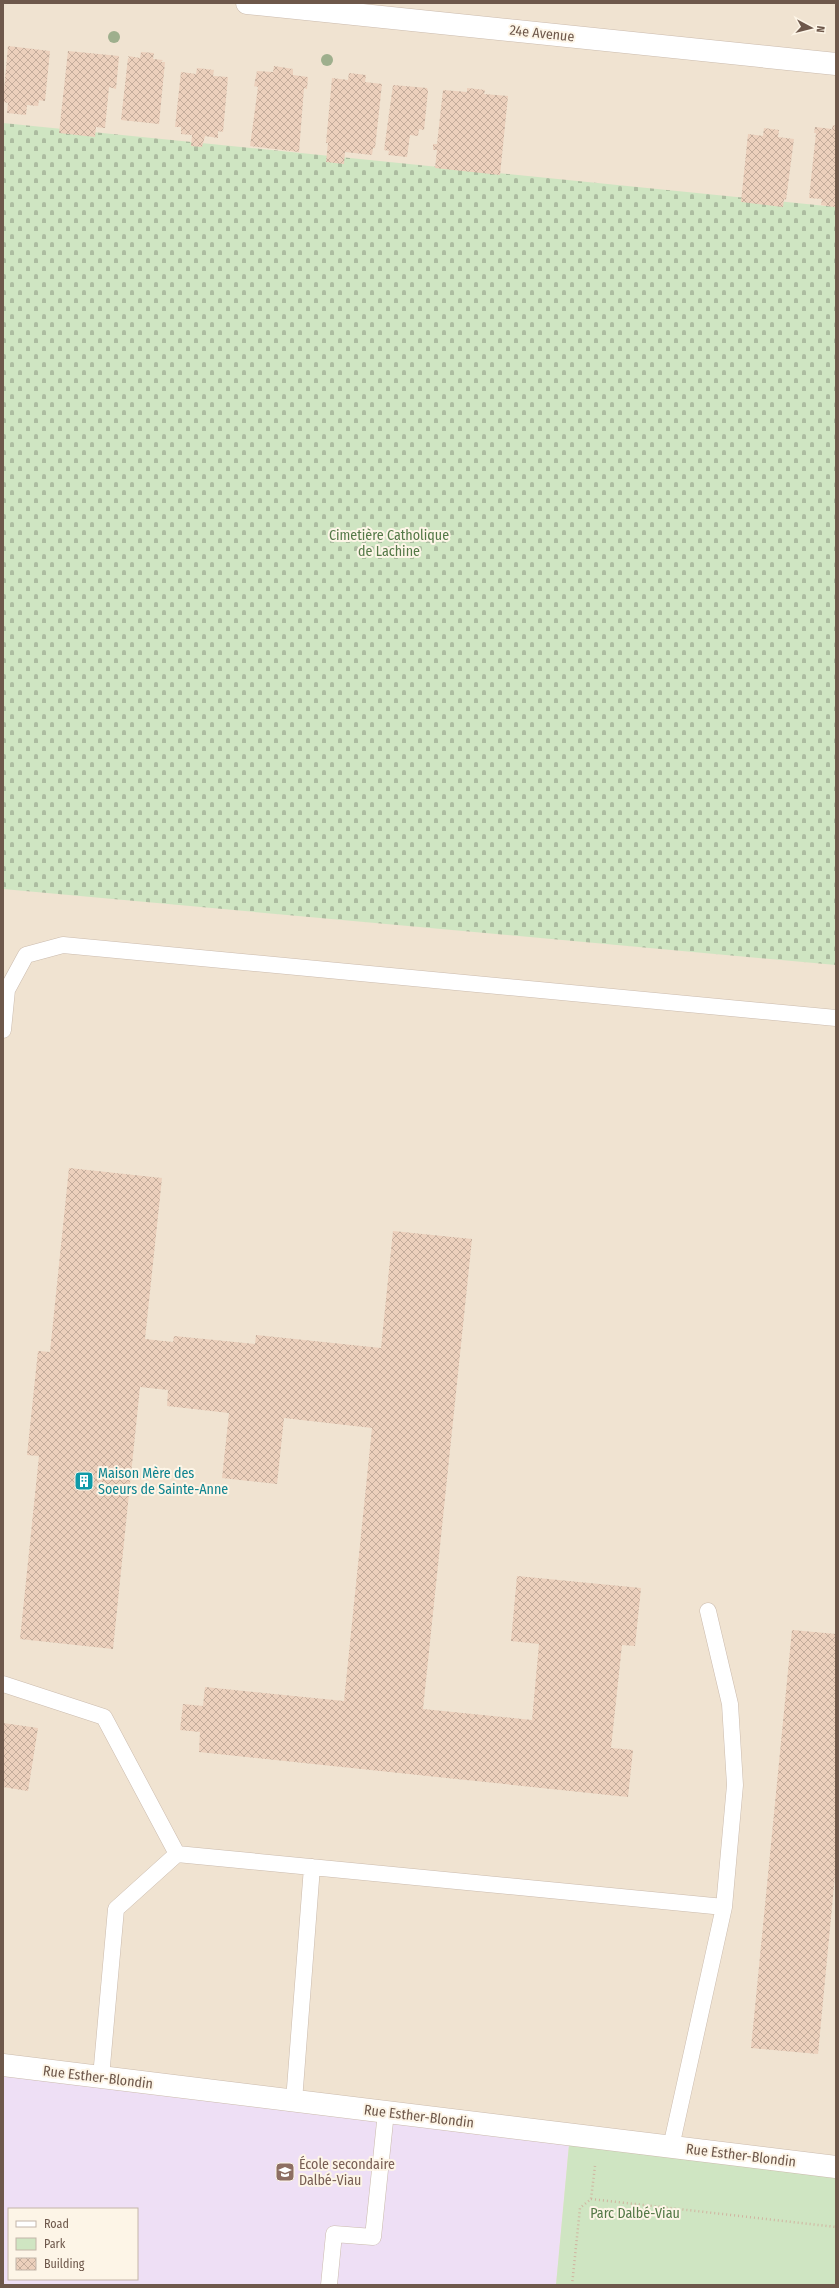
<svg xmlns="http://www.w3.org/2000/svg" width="839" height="2288" font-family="'Fira Sans Condensed',sans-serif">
  <defs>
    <pattern id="cemetery-stones" width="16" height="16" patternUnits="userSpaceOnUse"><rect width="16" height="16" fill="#cfe5c2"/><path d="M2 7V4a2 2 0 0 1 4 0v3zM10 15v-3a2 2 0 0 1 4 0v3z" fill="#acbca0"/></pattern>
    <pattern id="building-cross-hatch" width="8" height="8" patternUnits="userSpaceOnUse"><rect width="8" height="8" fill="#ecd0bc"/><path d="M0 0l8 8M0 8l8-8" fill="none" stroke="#c3ac9b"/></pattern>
  </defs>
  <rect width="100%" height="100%" fill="#f9f1e2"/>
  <path fill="#f0e3d1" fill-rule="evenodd" d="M3 3H836V2285H3ZM9 2209H137V2279H9Z"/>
  <path fill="#eedff5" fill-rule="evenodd" d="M3 2065 570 2134 556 2285H3ZM9 2209H137V2279H9Z"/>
  <path fill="url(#cemetery-stones)" d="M3 123 836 207V965L3 889Z"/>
  <path fill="#cfe5c2" d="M570 2134 836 2167V2285H556Z"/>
  <path fill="url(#building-cross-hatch)" d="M8 46 50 51 45 101 39 100 38 106 27 105 26 115 7 113 8 103 3 102Z
    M68 51 119 56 116 89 109 87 105 128 96 127 95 137 59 133Z
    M141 52 154 53 153 59 163 60 161 62H165L159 124 121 120 128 58 130 59 128 56 140 58Z
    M274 66 293 69V75L308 77 307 89 304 88 299 152 250 146 258 87 254 86 257 71 273 72Z
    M197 68 214 70 213 76 228 77 223 132 218 131V138L205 136 202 147 191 146 192 135 181 134V127H175L181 72 196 74Z
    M349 73 366 75 365 82 382 84 375 148H373L372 155 345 152 344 164 326 162 328 143H326L332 78 348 80Z
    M393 85 427 88 428 91 424 130 419 129 418 136 410 135 407 157 388 155 389 151 384 150Z
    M467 88 485 90 484 94 508 96 500 175 435 168 437 150H433V144H437L443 90 467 92Z
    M833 125 836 126 835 207 821 205 822 199 809 198 816 133H814L815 127 832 129Z
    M764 128 779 130 778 137 794 139 786 200 784 199 783 207 741 202 748 134 763 136Z
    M69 1168 162 1178 145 1339 173 1342 174 1336 255 1344 256 1335 381 1348 393 1231 472 1239 423 1709 532 1720 539 1644 511 1641 517 1576 641 1588 635 1646 622 1645 611 1748 633 1750 628 1797 199 1752 200 1732 180 1730 183 1704 203 1706 205 1687 344 1701 372 1428 284 1418 277 1484 222 1478 229 1413 167 1406 168 1390 140 1387 113 1649 20 1639 39 1456 27 1455 38 1351 50 1352Z
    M792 1630 836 1634V1865L818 2054 751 2048Z
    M3 1723 38 1728 28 1791 3 1787Z"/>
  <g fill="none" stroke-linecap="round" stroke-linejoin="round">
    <defs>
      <path id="service" d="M3 1030 7 990 26 955 63 945 836 1018
        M3 1684 104 1717 177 1854 724 1907
        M101 2077 116 1909 177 1854
        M294 2101 312 1867
        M671 2147 724 1907 735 1785 730 1704 708 1611
        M329 2285 334 2234 373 2237 386 2112"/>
      <path id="minor" d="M247 3 836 64
        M3 2065 836 2167"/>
    </defs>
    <use href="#service" stroke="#cbbbad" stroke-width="17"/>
    <use href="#minor" stroke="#cbbbad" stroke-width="23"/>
    <path stroke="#d0b4a0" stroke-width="2.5" stroke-dasharray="1 3" stroke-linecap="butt" d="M591 2199 836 2227
      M572 2285 580 2208 591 2199 595 2166"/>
    <use href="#service" stroke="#fff" stroke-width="16"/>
    <use href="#minor" stroke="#fff" stroke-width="22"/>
  </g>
  <g fill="#9eaf8d">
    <circle cx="114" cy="37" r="6"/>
    <circle cx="327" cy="60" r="6"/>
  </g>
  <defs>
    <symbol id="building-square" viewBox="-11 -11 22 22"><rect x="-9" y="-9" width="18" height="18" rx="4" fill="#0f9aa8" stroke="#fdf5e7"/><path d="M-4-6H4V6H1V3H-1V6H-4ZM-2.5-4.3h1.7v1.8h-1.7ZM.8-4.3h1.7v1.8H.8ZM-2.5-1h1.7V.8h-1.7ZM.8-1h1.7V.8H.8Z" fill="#fff"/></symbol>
    <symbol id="school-square" viewBox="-11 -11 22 22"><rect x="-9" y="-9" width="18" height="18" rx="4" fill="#8d6e63" stroke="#fdf5e7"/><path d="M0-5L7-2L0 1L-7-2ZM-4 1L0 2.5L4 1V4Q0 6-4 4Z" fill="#fff"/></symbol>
  </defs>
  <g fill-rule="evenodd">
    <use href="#building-square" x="73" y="1470" width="22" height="22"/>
    <use href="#school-square" x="274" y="2161" width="22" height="22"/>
  </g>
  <g text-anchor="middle" stroke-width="4" stroke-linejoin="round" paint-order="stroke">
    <g font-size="14" fill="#6e584b" stroke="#fdf5e7">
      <text transform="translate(542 33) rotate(6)" y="5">24e Avenue</text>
      <text transform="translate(98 2077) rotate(7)" y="5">Rue Esther-Blondin</text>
      <text transform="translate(419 2116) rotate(7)" y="5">Rue Esther-Blondin</text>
      <text transform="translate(741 2155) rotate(7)" y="5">Rue Esther-Blondin</text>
    </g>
    <g font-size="14" fill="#547947" stroke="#fdf5e7">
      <text x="389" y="540">Cimetière Catholique<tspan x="389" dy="16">de Lachine</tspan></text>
      <text x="635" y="2218">Parc Dalbé-Viau</text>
    </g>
    <g font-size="14" fill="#0d838f" stroke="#fdf5e7" text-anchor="start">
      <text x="98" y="1478">Maison Mère des<tspan x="98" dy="16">Soeurs de Sainte-Anne</tspan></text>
    </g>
    <g font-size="14" fill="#785e54" stroke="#fdf5e7" text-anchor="start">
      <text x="299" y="2169">École secondaire<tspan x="299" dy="16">Dalbé-Viau</tspan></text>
    </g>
  </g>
  <rect width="839" height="2288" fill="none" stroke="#6e584b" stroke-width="8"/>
  <rect x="8" y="2208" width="130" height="72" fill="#fdf5e7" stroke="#c4b6a9"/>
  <rect x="16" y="2221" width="20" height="6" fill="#ffffff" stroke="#c4b6a9"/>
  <text x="44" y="2228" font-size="12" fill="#6e584b">Road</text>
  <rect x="16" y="2238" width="20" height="12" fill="#cfe5c2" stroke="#c4b6a9"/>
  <text x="44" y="2248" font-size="12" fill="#6e584b">Park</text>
  <rect x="16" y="2258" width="20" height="12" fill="url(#building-cross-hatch)" stroke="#c4b6a9"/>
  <text x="44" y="2268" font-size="12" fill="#6e584b">Building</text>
  <g transform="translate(811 28) rotate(97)" stroke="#fdf5e7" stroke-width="3" paint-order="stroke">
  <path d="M0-3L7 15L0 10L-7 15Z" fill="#6e584b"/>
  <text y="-6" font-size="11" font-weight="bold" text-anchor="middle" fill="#6e584b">N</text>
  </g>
</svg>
